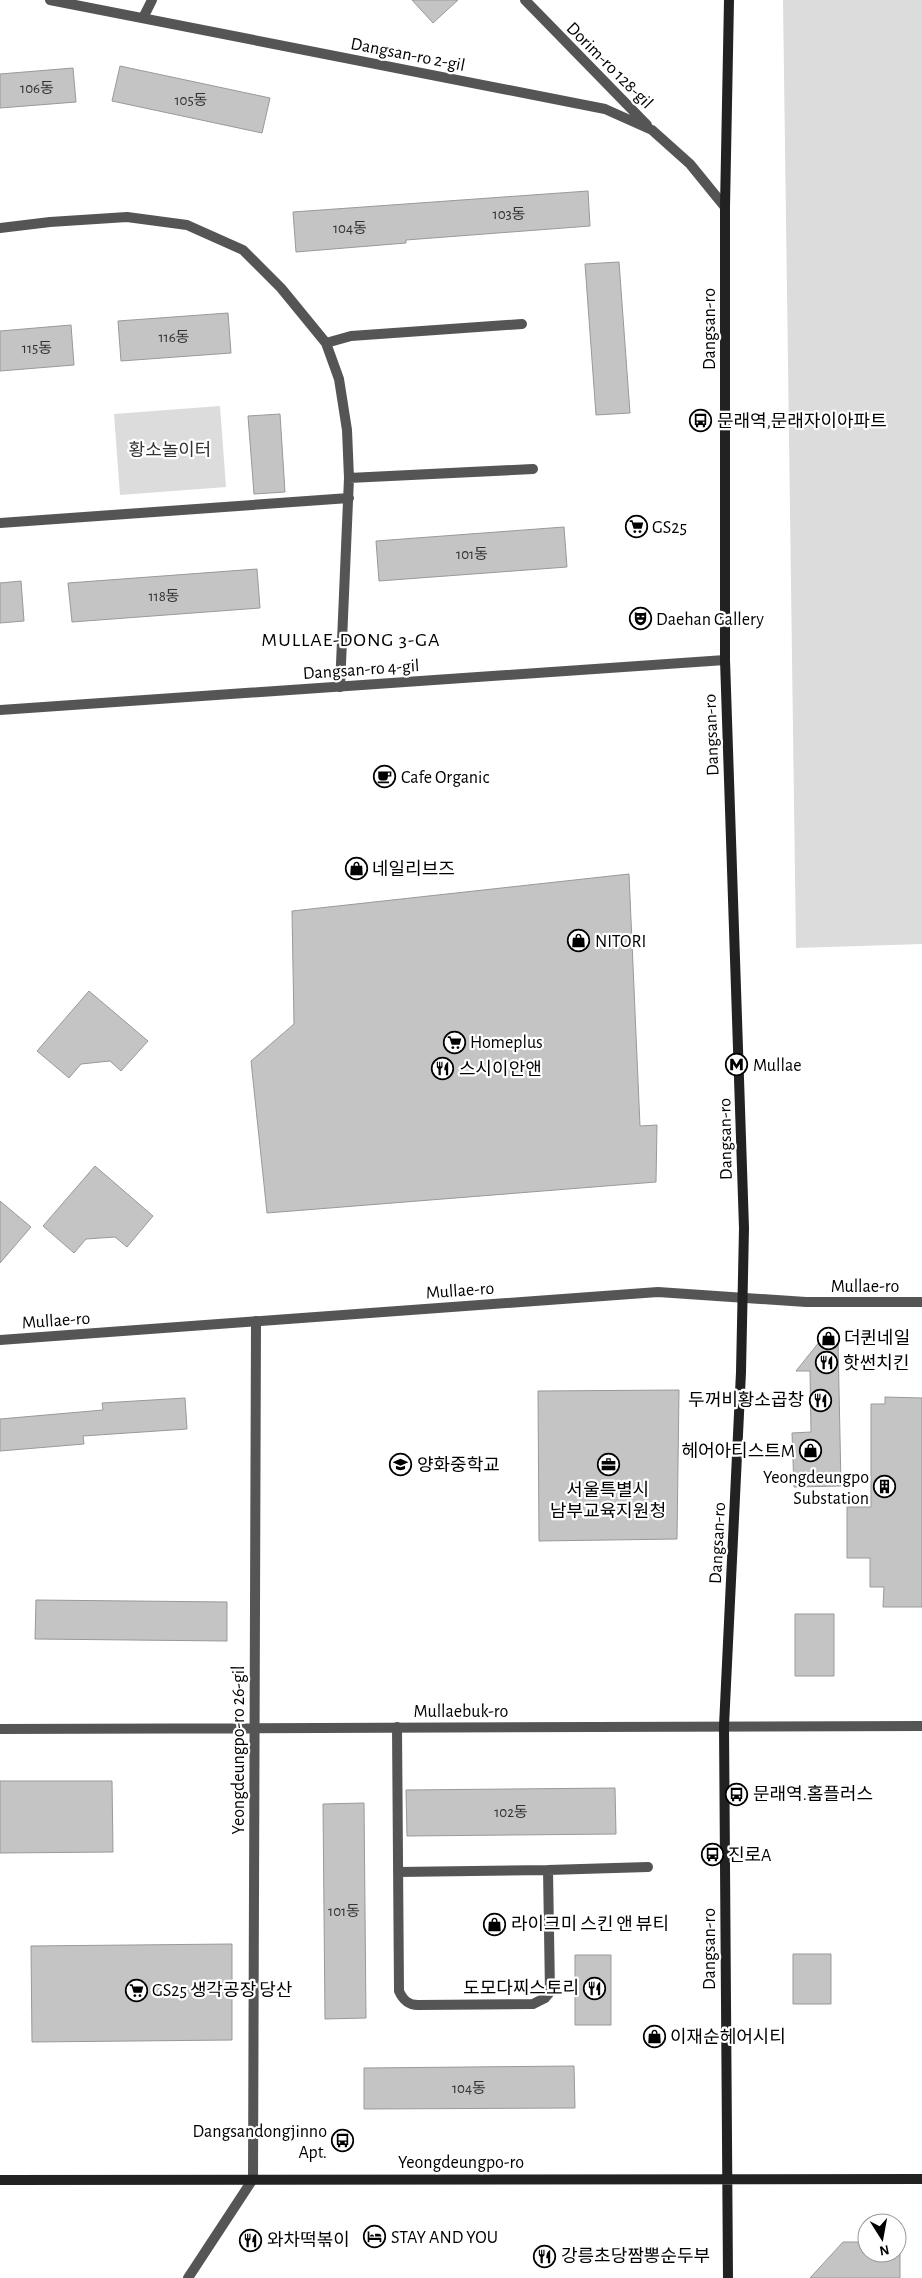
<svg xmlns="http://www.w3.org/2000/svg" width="922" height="2278" font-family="'Alegreya Sans','Noto Sans KR',sans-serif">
  <rect width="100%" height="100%" fill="#fff"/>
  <path fill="#dcdcdc" d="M783 0H922V944L796 948Z
    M220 406 226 487 120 495 114 414Z"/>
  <path fill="#c4c4c4" stroke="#999" d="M412 0H458L433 23Z
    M120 66 270 98 262 133 112 101Z
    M73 68 76 102 0 108V74Z
    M588 191 590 226 406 240V243L296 252 293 212Z
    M619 262 630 413 596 415 585 264Z
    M228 313 231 353 121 361 118 321Z
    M71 325 74 365 0 371V331Z
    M280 414 285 492 254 494 248 416Z
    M564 527 567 567 379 581 376 541Z
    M257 569 260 608 72 622 68 583Z
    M21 581 24 621 0 623V583Z
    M629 874 640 1126 657 1125 656 1182 267 1213 251 1061 294 1024 292 911Z
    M89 991 148 1041 121 1071 110 1061 81 1064 69 1078 37 1051Z
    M95 1166 153 1216 127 1247 115 1237 86 1239 74 1253 43 1226Z
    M0 1201 31 1227 0 1263Z
    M838 1340 841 1486 794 1487 792 1433 811 1432 810 1371H796L820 1341Z
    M679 1390 677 1539 539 1541 538 1391Z
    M885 1397 922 1398V1607H883L884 1587H870V1558H847V1507H871V1404H885Z
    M185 1398 187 1429 83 1436 84 1444 0 1451V1419L103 1410 102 1403Z
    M36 1600 227 1602V1641L35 1639Z
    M795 1614H834V1676H795Z
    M0 1781H112L113 1852 0 1853Z
    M615 1788 616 1834 407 1836 406 1790Z
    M364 1803 366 2018 325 2019 323 1804Z
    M232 1944V2040L32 2042 31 1946Z
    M793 1954H831V2004H793Z
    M575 1955H611V2025H575Z
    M574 2066 575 2108 364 2109V2068Z
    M897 2241H900V2278H810L843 2242H867V2253H897Z"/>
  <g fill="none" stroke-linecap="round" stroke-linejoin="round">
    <path stroke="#555" stroke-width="10" d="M0 228 50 222 127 217 187 225 243 250 281 288 326 343 339 379 347 430 349 478 340 687
      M326 343 351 336 522 324
      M349 478 533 469
      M0 523 349 498
      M397 1727 399 1991C403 2000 408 2005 418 2005L533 2004 545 1998 550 1992 548 1870 398 1872
      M548 1870 648 1867"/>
    <path stroke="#555" stroke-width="10" d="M50 0 605 109 652 130 690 164 725 207
      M525 0 647 125
      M143 18 152 0
      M0 710 725 660
      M0 1729 922 1726
      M188 2278 253 2179 256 1321"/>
    <path stroke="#555" stroke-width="10" d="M0 1340 658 1292 806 1302H922"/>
    <path stroke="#222" stroke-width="10" d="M0 2180 922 2179
      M728 2278 724 1726 741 1372 744 1228 725 660V207L729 0"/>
  </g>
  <defs>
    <symbol id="bus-ring" viewBox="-11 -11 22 22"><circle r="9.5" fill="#fff" stroke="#000" stroke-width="1.5"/><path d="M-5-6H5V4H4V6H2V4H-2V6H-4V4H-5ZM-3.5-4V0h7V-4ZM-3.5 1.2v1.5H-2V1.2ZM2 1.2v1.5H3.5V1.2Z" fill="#000"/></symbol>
    <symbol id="supermarket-ring" viewBox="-11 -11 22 22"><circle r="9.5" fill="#fff" stroke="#000" stroke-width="1.5"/><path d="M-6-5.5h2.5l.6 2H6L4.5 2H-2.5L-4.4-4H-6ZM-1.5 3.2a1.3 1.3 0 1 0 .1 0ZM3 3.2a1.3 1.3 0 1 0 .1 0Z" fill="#000"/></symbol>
    <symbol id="theatre-ring" viewBox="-11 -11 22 22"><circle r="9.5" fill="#fff" stroke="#000" stroke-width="1.5"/><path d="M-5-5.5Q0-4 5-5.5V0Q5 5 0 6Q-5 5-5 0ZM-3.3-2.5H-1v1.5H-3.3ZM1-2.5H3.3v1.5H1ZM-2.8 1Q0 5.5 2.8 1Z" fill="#000"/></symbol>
    <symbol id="cafe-ring" viewBox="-11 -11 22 22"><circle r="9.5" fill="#fff" stroke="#000" stroke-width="1.5"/><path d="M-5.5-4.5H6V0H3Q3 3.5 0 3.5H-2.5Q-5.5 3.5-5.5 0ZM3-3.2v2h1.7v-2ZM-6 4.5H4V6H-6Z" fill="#000"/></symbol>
    <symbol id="shop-ring" viewBox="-11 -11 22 22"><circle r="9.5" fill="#fff" stroke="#000" stroke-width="1.5"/><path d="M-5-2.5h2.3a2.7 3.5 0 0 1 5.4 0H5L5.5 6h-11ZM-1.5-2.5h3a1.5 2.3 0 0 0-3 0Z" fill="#000"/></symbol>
    <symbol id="metro-ring" viewBox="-11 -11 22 22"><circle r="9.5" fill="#fff" stroke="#000" stroke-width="1.5"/><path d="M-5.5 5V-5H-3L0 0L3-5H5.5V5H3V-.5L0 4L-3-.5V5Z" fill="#000"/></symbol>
    <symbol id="restaurant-ring" viewBox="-11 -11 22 22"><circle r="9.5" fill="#fff" stroke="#000" stroke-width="1.5"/><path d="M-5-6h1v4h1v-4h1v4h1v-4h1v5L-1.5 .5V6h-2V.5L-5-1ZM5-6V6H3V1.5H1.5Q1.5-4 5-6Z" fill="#000"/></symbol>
    <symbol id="school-ring" viewBox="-11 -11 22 22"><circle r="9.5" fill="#fff" stroke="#000" stroke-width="1.5"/><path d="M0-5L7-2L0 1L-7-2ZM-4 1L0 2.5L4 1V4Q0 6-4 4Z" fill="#000"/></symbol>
    <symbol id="office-ring" viewBox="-11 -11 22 22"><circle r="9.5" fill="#fff" stroke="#000" stroke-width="1.5"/><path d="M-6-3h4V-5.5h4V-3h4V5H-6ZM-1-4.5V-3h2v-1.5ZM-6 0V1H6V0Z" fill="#000"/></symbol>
    <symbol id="building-ring" viewBox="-11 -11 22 22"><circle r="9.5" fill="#fff" stroke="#000" stroke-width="1.5"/><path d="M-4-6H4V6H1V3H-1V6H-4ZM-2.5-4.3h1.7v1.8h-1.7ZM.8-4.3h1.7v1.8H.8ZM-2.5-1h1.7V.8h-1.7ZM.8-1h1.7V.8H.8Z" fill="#000"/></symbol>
    <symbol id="hotel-ring" viewBox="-11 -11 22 22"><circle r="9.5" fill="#fff" stroke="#000" stroke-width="1.5"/><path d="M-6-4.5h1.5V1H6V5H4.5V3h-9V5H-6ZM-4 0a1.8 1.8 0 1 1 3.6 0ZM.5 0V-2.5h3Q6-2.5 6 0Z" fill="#000"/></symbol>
  </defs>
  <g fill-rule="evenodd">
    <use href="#bus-ring" x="688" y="408" width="25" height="25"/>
    <use href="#supermarket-ring" x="624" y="514" width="25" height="25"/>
    <use href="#theatre-ring" x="628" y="606" width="25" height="25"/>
    <use href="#cafe-ring" x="372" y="764" width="25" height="25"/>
    <use href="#shop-ring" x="344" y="856" width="25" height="25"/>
    <use href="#shop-ring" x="566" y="928" width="25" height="25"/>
    <use href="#supermarket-ring" x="442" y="1030" width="25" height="25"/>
    <use href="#metro-ring" x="724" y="1052" width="25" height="25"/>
    <use href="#restaurant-ring" x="430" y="1056" width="25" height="25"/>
    <use href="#shop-ring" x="816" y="1326" width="25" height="25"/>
    <use href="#restaurant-ring" x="814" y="1350" width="25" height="25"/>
    <use href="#restaurant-ring" x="808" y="1388" width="25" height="25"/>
    <use href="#shop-ring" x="798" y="1438" width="25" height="25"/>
    <use href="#school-ring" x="388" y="1452" width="25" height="25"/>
    <use href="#office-ring" x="596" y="1452" width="25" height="25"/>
    <use href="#building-ring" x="872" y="1474" width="25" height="25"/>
    <use href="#bus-ring" x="724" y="1782" width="25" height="25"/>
    <use href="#bus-ring" x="700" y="1842" width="25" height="25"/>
    <use href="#shop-ring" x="482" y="1912" width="25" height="25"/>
    <use href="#restaurant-ring" x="582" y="1976" width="25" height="25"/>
    <use href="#supermarket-ring" x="124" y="1978" width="25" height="25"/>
    <use href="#shop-ring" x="642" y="2024" width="25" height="25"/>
    <use href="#bus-ring" x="330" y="2128" width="25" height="25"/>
    <use href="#hotel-ring" x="362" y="2224" width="25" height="25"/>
    <use href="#restaurant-ring" x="238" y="2228" width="25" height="25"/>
    <use href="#restaurant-ring" x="532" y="2244" width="25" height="25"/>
  </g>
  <g text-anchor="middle" stroke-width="4.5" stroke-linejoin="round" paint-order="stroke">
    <g font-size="15" fill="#313131">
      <text x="37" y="93">106동</text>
      <text x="191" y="105">105동</text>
      <text x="509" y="219">103동</text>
      <text x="350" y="233">104동</text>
      <text x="174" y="342">116동</text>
      <text x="37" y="353">115동</text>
      <text x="472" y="559">101동</text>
      <text x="164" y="601">118동</text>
      <text x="511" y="1817">102동</text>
      <text x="344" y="1916">101동</text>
      <text x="469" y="2093">104동</text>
    </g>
    <g font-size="18" fill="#000" stroke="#fff">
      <text transform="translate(408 54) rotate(11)" y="6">Dangsan-ro 2-gil</text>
      <text transform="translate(610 65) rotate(45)" y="6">Dorim-ro 128-gil</text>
      <text transform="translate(709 329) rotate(-90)" y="6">Dangsan-ro</text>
      <text transform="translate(361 669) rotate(-4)" y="6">Dangsan-ro 4-gil</text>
      <text transform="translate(711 735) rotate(-92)" y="6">Dangsan-ro</text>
      <text transform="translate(725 1139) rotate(-91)" y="6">Dangsan-ro</text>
      <text x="865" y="1292">Mullae-ro</text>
      <text transform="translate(460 1290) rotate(-4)" y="6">Mullae-ro</text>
      <text transform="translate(56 1320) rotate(-4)" y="6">Mullae-ro</text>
      <text transform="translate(717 1543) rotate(-87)" y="6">Dangsan-ro</text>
      <text x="461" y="1717">Mullaebuk-ro</text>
      <text transform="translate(238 1750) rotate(-90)" y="6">Yeongdeungpo-ro 26-gil</text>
      <text transform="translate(709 1949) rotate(-90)" y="6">Dangsan-ro</text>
      <text x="461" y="2168">Yeongdeungpo-ro</text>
    </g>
    <g font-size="18" fill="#000" stroke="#fff" text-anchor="start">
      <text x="717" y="427">문래역,문래자이아파트</text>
      <text x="652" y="533">GS25</text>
      <text x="656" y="625">Daehan Gallery</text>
      <text x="401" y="783">Cafe Organic</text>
      <text x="372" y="875">네일리브즈</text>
      <text x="595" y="947">NITORI</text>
      <text x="470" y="1048">Homeplus</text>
      <text x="753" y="1071">Mullae</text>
      <text x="459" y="1075">스시이안앤</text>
      <text x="844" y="1344">더퀸네일</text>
      <text x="843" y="1369">핫썬치킨</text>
      <text x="804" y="1406" text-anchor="end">두꺼비황소곱창</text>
      <text x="795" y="1457" text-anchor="end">헤어아티스트M</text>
      <text x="417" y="1471">양화중학교</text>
      <text x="869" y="1483" text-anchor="end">Yeongdeungpo<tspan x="869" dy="21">Substation</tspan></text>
      <text x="608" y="1496" text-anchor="middle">서울특별시<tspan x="608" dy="21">남부교육지원청</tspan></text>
      <text x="753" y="1800">문래역.홈플러스</text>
      <text x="728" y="1861">진로A</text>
      <text x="511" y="1930">라이크미 스킨 앤 뷰티</text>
      <text x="579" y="1994" text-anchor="end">도모다찌스토리</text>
      <text x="152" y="1996">GS25 생각공장 당산</text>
      <text x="670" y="2043">이재순헤어시티</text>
      <text x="327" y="2137" text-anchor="end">Dangsandongjinno<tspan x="327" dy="21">Apt.</tspan></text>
      <text x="391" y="2243">STAY AND YOU</text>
      <text x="267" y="2246">와차떡볶이</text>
      <text x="561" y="2262">강릉초당짬뽕순두부</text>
    </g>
    <g font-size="18" fill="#333" stroke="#fff">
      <text x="170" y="456">황소놀이터</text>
    </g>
    <g font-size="20" letter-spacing="1" fill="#000" stroke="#fff">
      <text x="351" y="646">MULLAE-DONG 3-GA</text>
    </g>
  </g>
  <g transform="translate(882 2238) rotate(169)"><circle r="24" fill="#ffffff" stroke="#999999"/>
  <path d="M0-4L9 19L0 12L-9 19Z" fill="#000000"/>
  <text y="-8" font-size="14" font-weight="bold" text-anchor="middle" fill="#000000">N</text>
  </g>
</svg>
